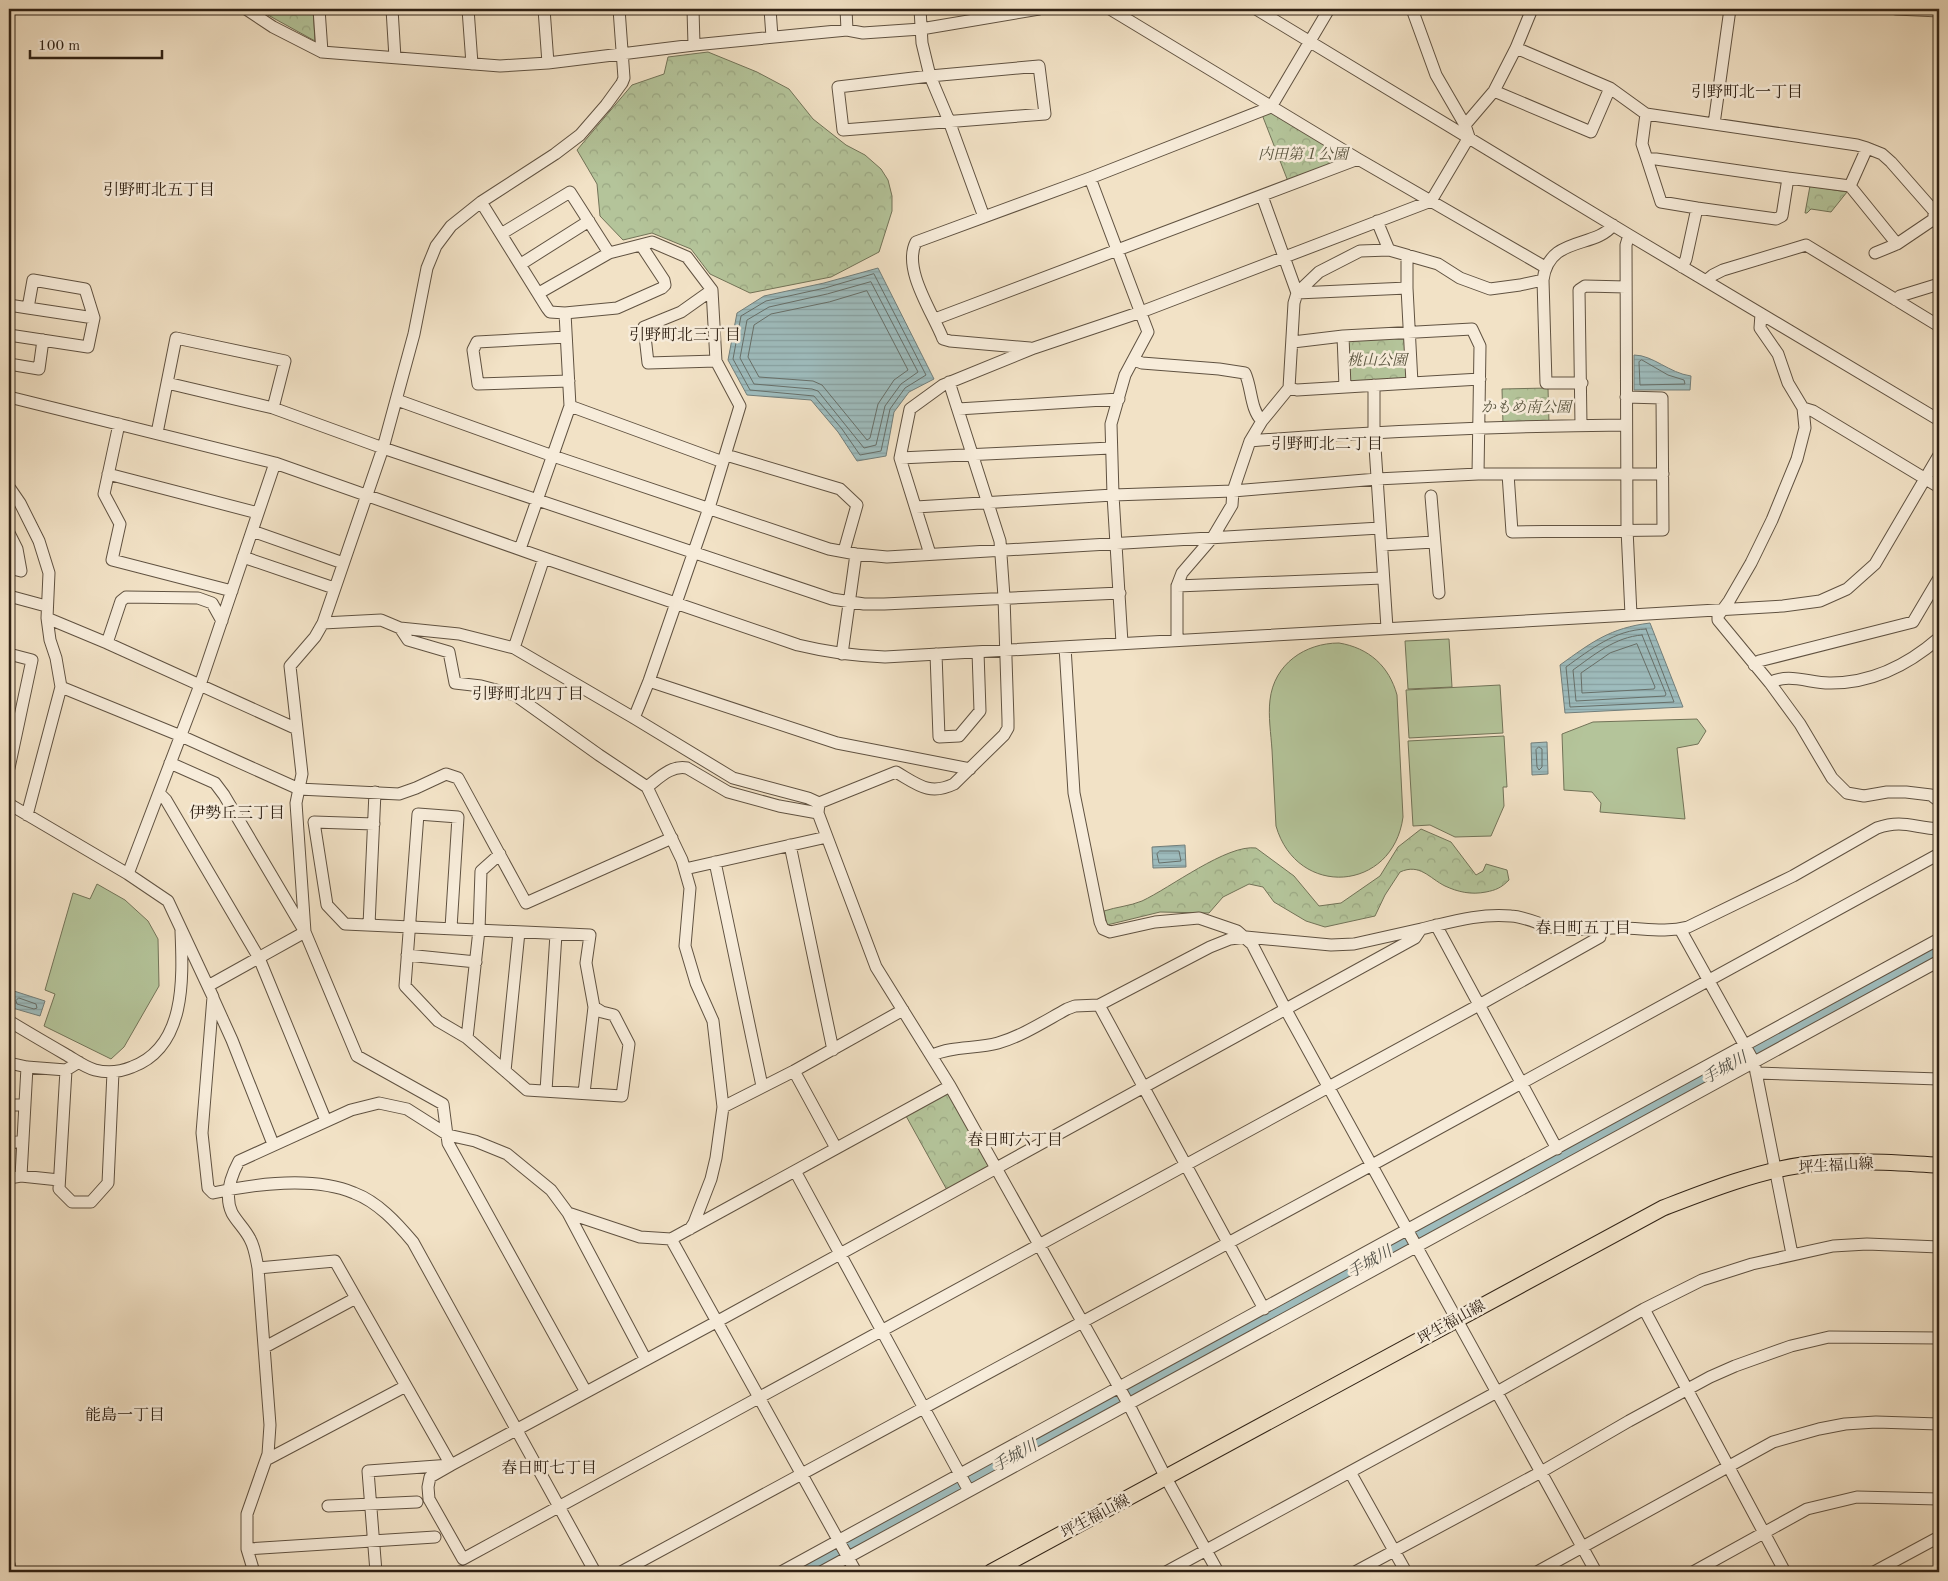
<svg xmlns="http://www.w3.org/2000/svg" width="1948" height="1581" font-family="'Old Standard TT','Noto Serif JP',serif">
  <defs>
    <pattern id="forest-crowns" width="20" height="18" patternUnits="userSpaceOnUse" patternTransform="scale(1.25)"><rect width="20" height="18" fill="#b4c49a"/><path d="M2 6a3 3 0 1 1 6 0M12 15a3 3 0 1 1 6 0" fill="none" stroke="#9ba884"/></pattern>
    <pattern id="water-rules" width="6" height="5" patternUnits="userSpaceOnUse" patternTransform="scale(1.25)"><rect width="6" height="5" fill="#9ebcbd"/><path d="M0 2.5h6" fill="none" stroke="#88a1a2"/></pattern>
  </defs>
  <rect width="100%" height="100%" fill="#f2e2c6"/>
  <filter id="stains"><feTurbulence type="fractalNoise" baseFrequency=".004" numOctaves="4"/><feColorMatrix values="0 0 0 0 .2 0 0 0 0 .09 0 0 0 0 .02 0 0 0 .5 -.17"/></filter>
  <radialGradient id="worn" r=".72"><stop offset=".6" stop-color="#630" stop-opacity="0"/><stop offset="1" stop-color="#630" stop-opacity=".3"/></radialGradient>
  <path fill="url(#forest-crowns)" stroke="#727358" d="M257 9H313L315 41Z
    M708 52 757 72 789 89 813 119 846 145 865 155 881 169 888 180 892 196V211L879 252 831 277 750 293 710 274 691 249 652 233 623 240 600 216 597 184 577 150 632 85 664 74 668 57Z
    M1271 109 1354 159 1289 184 1261 112Z
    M1810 186 1847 192 1831 212 1811 209 1807 213H1805Z
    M1409 334 1410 382 1345 386 1344 337Z
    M1548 388 1549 424 1503 425 1502 389Z
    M1421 829 1451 842 1476 875 1483 871 1486 864 1507 870 1509 880C1501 888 1496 890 1486 892 1471 895 1458 892 1445 886 1429 878 1420 863 1400 872L1385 895 1375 916 1325 927 1306 921 1274 902 1263 887 1249 884 1223 897 1209 913 1160 912 1107 925 1104 911C1116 907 1130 906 1142 901 1170 888 1227 844 1256 848L1294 876 1319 906 1341 903 1380 876 1398 847Z
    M948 1093 989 1167 947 1190 906 1116Z"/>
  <path fill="#b4c49a" stroke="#727358" d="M1449 639 1452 687 1408 689 1405 641Z
    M1339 643C1369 648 1389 666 1397 695L1403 817C1393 892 1297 899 1276 826 1275 801 1273 775 1272 750 1271 734 1268 716 1270 700 1274 664 1305 643 1339 643Z
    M1500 685 1503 733 1409 738 1406 690Z
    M1697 719 1706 731 1698 744 1677 748 1685 819 1600 812 1601 803 1592 792 1564 790 1562 734 1593 722Z
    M1504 736 1507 787H1503L1504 806 1491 836 1455 837 1430 825 1413 826 1408 741Z
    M97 884 125 900 148 921 158 939 159 986 124 1047 111 1059 44 1026 55 994 45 990 73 893 90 899Z"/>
  <path fill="url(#water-rules)" stroke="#727e7a" d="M878 268 934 379 909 392 894 412 886 456 857 461 838 432 811 400 747 395 728 360 737 313 764 296 824 283Z
    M1634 355C1653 355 1669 373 1691 376L1690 390H1634Z
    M1650 623 1683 707 1565 713 1560 665C1592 642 1610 628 1650 623Z
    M1547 742 1548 774 1532 775 1531 743Z
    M1185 845 1186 867 1153 868 1152 847Z
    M14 991 45 1001 40 1016 9 1007Z"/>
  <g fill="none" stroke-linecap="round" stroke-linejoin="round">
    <path stroke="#676f69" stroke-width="1" d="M874 274 926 375 905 388 890 409 881 451 860 455 842 429 814 396 750 390 733 359 741 316 766 301 825 288Z
      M871 282 918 372 901 384 885 406 876 445 864 448 818 391 812 389 754 384 740 358 747 320 769 307 827 294Z
      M867 291 908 370 894 380 878 404 870 438 867 440 822 385 813 381 759 377 748 357 754 325 771 314 829 302Z
      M1642 360 1668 375 1684 380 1685 384 1640 385 1639 362Z
      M1646 629 1674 702 1570 707 1566 667C1591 649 1615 630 1646 629Z
      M1642 635 1666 694 1665 696 1576 701 1573 670C1594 655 1615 637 1642 635Z
      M1637 644 1655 687 1654 689 1582 693 1581 673 1610 653Z
      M1539 747 1542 749V767L1539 770 1537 767 1536 750Z
      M1160 851H1179L1181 861 1159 863 1157 854Z
      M19 998 36 1004 37 1008 34 1009 17 1004 16 1001Z"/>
    <path stroke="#9ebcbd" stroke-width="16" d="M799 1572 1939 949"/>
    <defs>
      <path id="minor" d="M246 9 273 27 322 52 500 66 548 63 694 45 847 30 863 33 921 29 1039 9
        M319 9 322 52
        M392 9 395 58
        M468 9 472 64
        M544 9 548 63
        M693 9 694 45
        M770 9 772 37
        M846 9 847 30
        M920 9 922 43 930 76 949 121 984 217
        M1110 9 1358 159 1545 267
        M1256 9 1629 235 1939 420
        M1896 9 1939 11
        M1516 48 1610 88 1646 114
        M1039 66 1045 114 843 130 838 87 930 76Z
        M1494 91 1516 48 1532 9
        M1714 124 1730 9
        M1465 125 1494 91 1591 132 1610 88
        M1647 159 1642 144 1646 114 1857 145 1867 148 1850 186 1788 178
        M1090 178 1148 332 1125 375 1111 424 1113 495 1122 643
        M1850 186 1897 244 1934 219V211L1891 162 1882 154 1867 148
        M1262 196 1297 293 1294 303 1289 388 1297 390 1412 383 1407 288V255
        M481 202 547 308 550 312 565 313 570 406 520 549
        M1377 221 1389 250
        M501 234 570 192 609 253
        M1629 235 1626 245 1627 529 1631 615
        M1875 253 1897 244
        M521 264 589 221
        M1682 267 1686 259 1697 208 1776 219 1782 216 1788 178 1656 159H1647L1661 202 1697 208
        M1707 280 1713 275 1723 270 1806 245 1939 326
        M712 290 681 312 644 327 648 363 716 361
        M539 293 609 253 652 242 687 257 712 290 716 361 740 406 709 508 649 681 634 718
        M1297 293 1319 272 1360 251 1389 250 1438 264 1460 278 1490 289 1520 285 1543 280
        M1297 293 1407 288
        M1896 300 1900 296 1939 284
        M9 305 28 308 33 280 85 289 94 318 88 347 9 335
        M28 308 94 318
        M565 313 617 308 662 288 665 285 664 280 641 245
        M1761 314 1760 328 1778 354 1788 383 1803 408 1805 428 1797 459 1772 520 1751 563 1729 601 1718 616V620L1770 683 1800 724 1832 778 1847 793 1864 796 1887 792H1906L1931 795 1939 801
        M935 319 1358 159
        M1343 336 1345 387
        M566 337 477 342 473 350 478 384 569 381
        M1293 342 1343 336 1472 329 1480 346 1478 474
        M1030 348 950 341 943 339C933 313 902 269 916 242L1090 178 1271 107 1329 9
        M1134 360 1142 363 1219 369 1245 373C1252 388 1250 409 1262 421
        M9 364 39 369 43 340
        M167 383 273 408 383 448 832 599 864 604H884L1120 593
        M1412 383 1480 379
        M1582 383H1546L1543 280C1549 235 1595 249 1613 225
        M1374 385V432L1387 628
        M9 397 275 463 544 558 798 645C827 652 854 656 885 657L1631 615 1783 606 1820 601 1847 589 1875 564 1939 455
        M397 400 553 456 829 549 856 554 887 557 1380 528
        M570 406 723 462
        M1803 408 1813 411 1939 487
        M958 409 1119 399
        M119 424 104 494 120 524 112 560 232 591
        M1581 425 1579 290 1585 286 1626 287
        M157 433 176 338 285 361 273 408
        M1250 441C1375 431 1500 426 1626 425
        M726 455 840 489 857 505 844 551
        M900 458 1111 448
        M108 474 258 513
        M1508 474 1512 532 1663 530 1662 398 1626 397
        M9 487 20 503 39 541 49 573 47 618 50 640 56 658 61 687 27 815
        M1431 496 1439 593
        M916 507 1113 495 1233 491 1377 479 1478 474H1663
        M252 531 343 563
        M9 533 17 549 21 571 9 568
        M1382 545 1434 542
        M930 554 900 458 910 409 943 385 1034 348 1141 312 1431 201 1469 137 1465 125 1436 75 1412 9
        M243 557 334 588
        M1177 586 1383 578
        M9 596 46 606
        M47 618 107 643 297 729
        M323 623 381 620 400 628 459 634 514 648 634 718 733 778 808 798 819 803 896 772C917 784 929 796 954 784L1004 735 1008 728V720L1004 597 1000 541 949 382
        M400 628 408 640 449 652 455 683 481 686 515 695 599 755 647 787 682 860 690 888 685 946 696 983 713 1021 723 1107 716 1158 711 1179 694 1223 690 1229
        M1177 640V586L1182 573 1213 537 1232 505 1233 491 1250 441 1262 421 1289 388
        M107 643 121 601 126 597 198 598 212 603 222 621
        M1065 647 1074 793 1100 922 1103 929 1110 932 1155 922 1199 918 1237 931 1252 944 1286 1010 1596 1572
        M514 648 544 558
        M9 654 32 660 9 768
        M842 654 856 554
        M936 654 939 737 959 736 980 711 978 652
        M1754 665 1759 661 1913 622 1939 578
        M649 681 837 743 970 769
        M1770 683C1788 672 1812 684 1831 683 1873 683 1908 665 1939 638
        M61 687 181 736 299 789 399 794 416 788 446 774 458 778 526 903 672 838
        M170 763 215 783 224 795 305 932 208 986
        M647 787C659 778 671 765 687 768L728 792 779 806 818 813
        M159 793 166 800 259 958 326 1121
        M819 803 818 813 876 967 950 1086 1129 1405 1166 1478 1218 1572
        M9 804 128 874 168 901 213 997 202 1133 208 1188 213 1193C254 1184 314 1176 354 1193 378 1202 397 1223 413 1242L595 1572
        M374 824 314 822 327 905 345 924 590 935 586 963 594 1007 584 1093
        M790 845 833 1050
        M715 862 762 1086
        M685 869 827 837
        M128 874 200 685 275 463
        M369 925 375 792
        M1436 925 1557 1149
        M451 928 458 817 418 814 405 986 438 1021 467 1038 527 1090 622 1096 629 1044 614 1015 602 1012 594 1007
        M1680 929 1754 1062 1792 1254
        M407 955 476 962
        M213 998 232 1040 273 1144
        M1099 1005 1264 1309
        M9 1021C27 1032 46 1043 65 1054 74 1059 84 1067 95 1070 107 1073 120 1072 132 1067 186 1047 183 979 181 931
        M467 1038 479 930 481 871 500 854
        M933 1055C952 1046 976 1049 998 1043 1022 1036 1045 1021 1067 1009L1075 1006 1099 1005 1210 947 1230 939 1246 937 1331 945 1354 944 1421 929
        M79 1062 66 1070 59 1189 72 1202H91L108 1183 113 1072
        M9 1063 27 1067 66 1070
        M505 1071 519 932
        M794 1071 836 1148
        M1756 1073 1939 1079
        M546 1091 556 934
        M9 1105H25
        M723 1107 794 1071 903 1010
        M9 1143 23 1141
        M795 1171 969 1491
        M21 1176 27 1067
        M9 1178 21 1176 59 1180
        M568 1213 646 1360
        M671 1239 856 1572
        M258 1268 335 1261 451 1465 430 1477 428 1487 429 1499 463 1559 1479 1005 1600 937 1601 929
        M1644 1309 1785 1572
        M265 1347 356 1298
        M586 1392 448 1143 443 1104 357 1056 305 932 296 803 302 774 290 666 315 637 323 623 383 448 414 334 427 268 436 246 451 226 481 202 555 154 580 135 606 105 622 83 624 78 619 9
        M266 1460 406 1386
        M1350 1472 1406 1572
        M328 1506 417 1502
        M247 1549 435 1537
        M9 1564 11 1572
        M254 1572 247 1549V1514L268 1454 270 1425 258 1268C256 1258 255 1248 250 1239 245 1229 237 1222 232 1213 224 1196 231 1176 239 1161L351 1110 379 1103 407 1109 448 1135 475 1141 507 1154 551 1190 568 1213 640 1237 671 1239 950 1086
        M376 1572 368 1471 451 1465 718 1321 1415 938 1421 929C1451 922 1480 913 1511 916 1527 917 1540 925 1555 928 1576 932 1599 927 1620 928 1643 928 1665 933 1688 927L1793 876 1877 828C1903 819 1914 828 1939 829
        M459 1572H463
        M621 1572 1372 1165 1939 854
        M781 1572 1939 939
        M821 1572 1939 961
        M1166 1572 1497 1392 1644 1309 1702 1280 1752 1264 1833 1246 1867 1244 1939 1247
        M1355 1572 1541 1472 1629 1421 1710 1377 1735 1366 1791 1346 1829 1337 1939 1338
        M1537 1572 1773 1442 1819 1429 1845 1424 1876 1422 1939 1424
        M1693 1572 1807 1509 1857 1497 1939 1499
        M1874 1572 1939 1537"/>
      <path id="major" d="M991 1572 1663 1208C1707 1191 1755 1172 1802 1165 1847 1159 1894 1163 1939 1165"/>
    </defs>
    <use href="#minor" stroke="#605241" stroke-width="13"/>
    <use href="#major" stroke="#302215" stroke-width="17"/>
    <use href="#minor" stroke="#f7ecda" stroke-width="11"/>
    <use href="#major" stroke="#f2e2c6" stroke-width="15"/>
  </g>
  <g text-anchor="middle" stroke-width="5" stroke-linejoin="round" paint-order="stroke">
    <g font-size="15" font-style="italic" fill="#58533d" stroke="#f7ecda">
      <text x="1303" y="159">内田第１公園</text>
      <text x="1377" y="365">桃山公園</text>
      <text x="1526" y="412">かもめ南公園</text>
    </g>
    <g font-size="15" fill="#302215" stroke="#f7ecda">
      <text transform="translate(1836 1165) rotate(-3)" y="5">坪生福山線</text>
      <text transform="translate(1451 1322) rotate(-29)" y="5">坪生福山線</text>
      <text transform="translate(1095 1516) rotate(-28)" y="5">坪生福山線</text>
    </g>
    <g font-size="16" fill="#302215" stroke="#f7ecda">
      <text x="1747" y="97">引野町北一丁目</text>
      <text x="159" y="195">引野町北五丁目</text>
      <text x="685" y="340">引野町北三丁目</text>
      <text x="1327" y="449">引野町北二丁目</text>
      <text x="528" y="699">引野町北四丁目</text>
      <text x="237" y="818">伊勢丘三丁目</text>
      <text x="1583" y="933">春日町五丁目</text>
      <text x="1015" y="1145">春日町六丁目</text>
      <text x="125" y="1420">能島一丁目</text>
      <text x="549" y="1473">春日町七丁目</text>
    </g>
    <g font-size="16" font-style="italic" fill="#515047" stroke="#f7ecda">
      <text transform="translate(1724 1067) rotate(-29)" y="6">手城川</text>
      <text transform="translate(1369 1261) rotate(-29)" y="6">手城川</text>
      <text transform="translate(1014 1455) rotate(-29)" y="6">手城川</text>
    </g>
  </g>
  <rect width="1948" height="1581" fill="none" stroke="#f2e2c6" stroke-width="30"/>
  <rect x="10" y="10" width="1928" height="1561" fill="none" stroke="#302215" stroke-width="2.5"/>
  <rect x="15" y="15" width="1918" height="1551" fill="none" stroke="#302215"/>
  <path d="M30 50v8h132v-8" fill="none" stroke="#302215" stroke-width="2.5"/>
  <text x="38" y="50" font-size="15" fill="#302215" stroke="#f7ecda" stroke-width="4" paint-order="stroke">100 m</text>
  <rect width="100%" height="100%" filter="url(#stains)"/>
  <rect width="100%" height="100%" fill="url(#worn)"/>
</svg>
